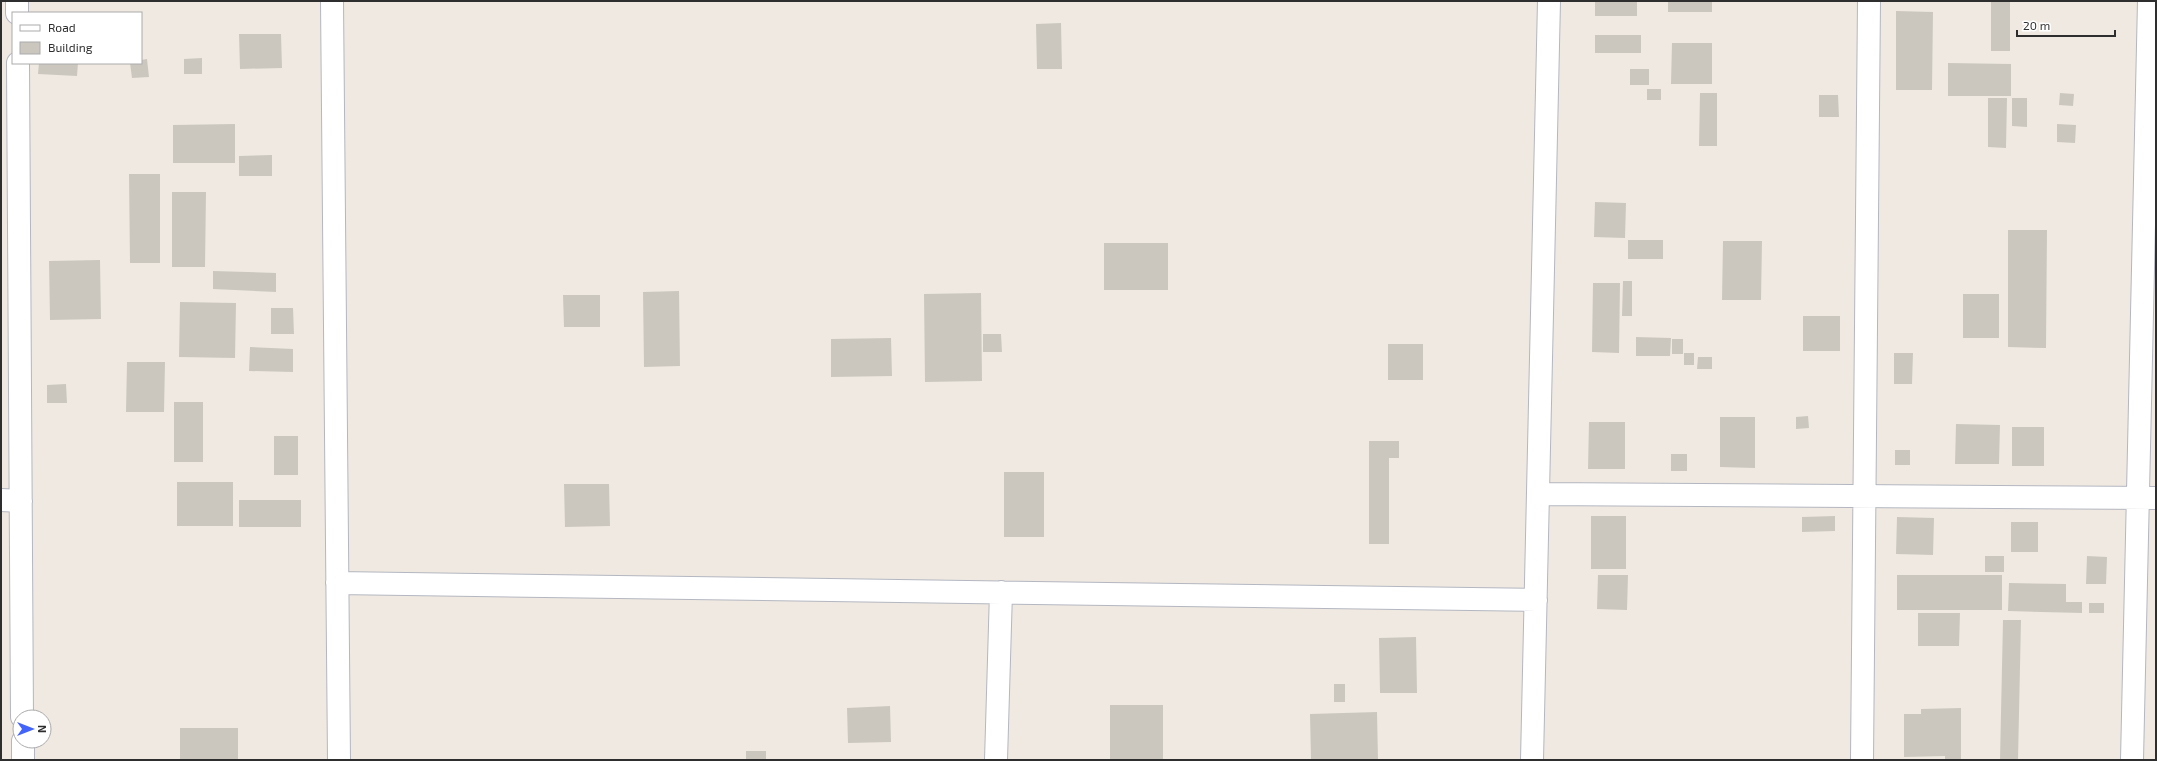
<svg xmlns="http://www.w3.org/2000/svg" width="2157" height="761" font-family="'Exo 2',sans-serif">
  <rect width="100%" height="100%" fill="#efe9e1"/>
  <path fill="#cbc7bf" d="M1595 1H1637V16H1595Z
    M1668 1H1712V12H1668Z
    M1991 1H2010V51H1991Z
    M1896 11 1933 12 1932 90H1896Z
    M1061 23 1062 69H1037L1036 24Z
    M239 34H281L282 68 240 69Z
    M1595 35H1641V53H1595Z
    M1672 43H1712V84H1671Z
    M202 58V74H184V59Z
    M147 59 149 77 132 78 130 63H141V60Z
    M39 63H78L77 76 38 74Z
    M1948 63 2011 64V96H1948Z
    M1630 69H1649V85H1630Z
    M1647 89H1661V100H1647Z
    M1700 93H1717V146H1699Z
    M2060 93 2074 94 2073 106 2059 105Z
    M1819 95H1838L1839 117H1819Z
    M1988 98H2007L2006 148 1988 147Z
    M2012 98H2027V127L2012 126Z
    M235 124V163H173V125Z
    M2057 124 2076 125 2075 143 2057 142Z
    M272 155V176H239V156Z
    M129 174H160V263H130Z
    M172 192H206L205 267H172Z
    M1595 202 1626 203 1625 238 1594 237Z
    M2008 230H2047L2046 348 2008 347Z
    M1628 240H1663V259H1628Z
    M1723 241H1762L1761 300H1722Z
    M1104 243H1168V290H1104Z
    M100 260 101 319 50 320 49 261Z
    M213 271 276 273V292L213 289Z
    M1623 281H1632V316H1622Z
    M1593 283H1620L1619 353 1592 352Z
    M679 291 680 366 644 367 643 292Z
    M981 293 982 381 925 382 924 294Z
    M1963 294H1999V338H1963Z
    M563 295H600V327H564Z
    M180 302 236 303 235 358 179 357Z
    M271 308H293L294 334H271Z
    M1803 316H1840V351H1803Z
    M983 334H1001L1002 352H983Z
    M1636 337 1671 338 1670 356H1636Z
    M891 338 892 376 831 377V339Z
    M1672 339H1683V354H1672Z
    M1388 344H1423V380H1388Z
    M250 347 293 349V372L249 371Z
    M1684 353H1694V365H1684Z
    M1894 353H1913L1912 384H1894Z
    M1698 357H1712V369H1697Z
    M127 362H165L164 412H126Z
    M66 384 67 403H47V385Z
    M174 402H203V462H174Z
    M1808 416 1809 428 1796 429V417Z
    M1720 417H1755V468L1720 467Z
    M1589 422H1625V469H1588Z
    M1956 424 2000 425 1999 464H1955Z
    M2012 427H2044V466H2012Z
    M274 436H298V475H274Z
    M1369 441H1399V458H1389V544H1369Z
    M1895 450H1910V465H1895Z
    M1671 454H1687V471H1671Z
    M1004 472H1044V537H1004Z
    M177 482H233V526H177Z
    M564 484H609L610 526 565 527Z
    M239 500H301V527H239Z
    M1591 516H1626V569H1591Z
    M1835 516V531L1802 532V517Z
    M1897 517 1934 518 1933 555 1896 554Z
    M2011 522H2038V552H2011Z
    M1985 556H2004V572H1985Z
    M2087 556 2107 557 2106 584H2086Z
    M1598 575H1628L1627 610 1597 609Z
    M1897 575H2002V610H1897Z
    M2009 583 2066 584V602H2082V613L2008 611Z
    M2089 603H2104V613H2089Z
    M1918 613H1960L1959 646H1918Z
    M2003 620H2021L2018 760H2000Z
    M1416 637 1417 693H1380L1379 638Z
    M1334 684H1345V702H1334Z
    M1110 705H1163V760H1110Z
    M890 706 891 742 848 743 847 708Z
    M1961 708V760H1945V756L1904 757V714H1921V709Z
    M1377 712 1378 760H1311L1310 714Z
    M180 728H238V760H180Z
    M746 751H766V760H746Z"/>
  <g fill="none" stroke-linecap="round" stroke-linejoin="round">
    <defs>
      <path id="minor" d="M17 1V13
        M332 1 339 760
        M18 63 22 717
        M1538 494 2156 498
        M1 500 21 501
        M337 583 1536 600
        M23 741V760
        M996 760 1001 592
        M1532 760 1549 1
        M1862 760 1869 1
        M2132 760 2149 1"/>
    </defs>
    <use href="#minor" stroke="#b4b7c1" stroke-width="24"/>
    <use href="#minor" stroke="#fff" stroke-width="22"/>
  </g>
  <rect width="2157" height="761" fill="none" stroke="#2e2e2e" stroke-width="4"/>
  <rect x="12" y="12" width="130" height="52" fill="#ffffff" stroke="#ababab"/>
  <rect x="20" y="25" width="20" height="6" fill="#ffffff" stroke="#ababab"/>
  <text x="48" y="32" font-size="12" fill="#2e2e2e">Road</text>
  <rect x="20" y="42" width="20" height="12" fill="#cbc7bf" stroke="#ababab"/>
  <text x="48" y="52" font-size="12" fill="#2e2e2e">Building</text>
  <g transform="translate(32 729) rotate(90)"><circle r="19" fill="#ffffff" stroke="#ababab"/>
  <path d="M0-3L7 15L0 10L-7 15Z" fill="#4264fb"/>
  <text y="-6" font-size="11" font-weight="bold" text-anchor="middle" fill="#2e2e2e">N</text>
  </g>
  <path d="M2017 30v6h98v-6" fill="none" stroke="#2e2e2e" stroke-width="2"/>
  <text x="2023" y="30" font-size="12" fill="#2e2e2e" stroke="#ffffff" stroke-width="3" paint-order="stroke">20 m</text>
</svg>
